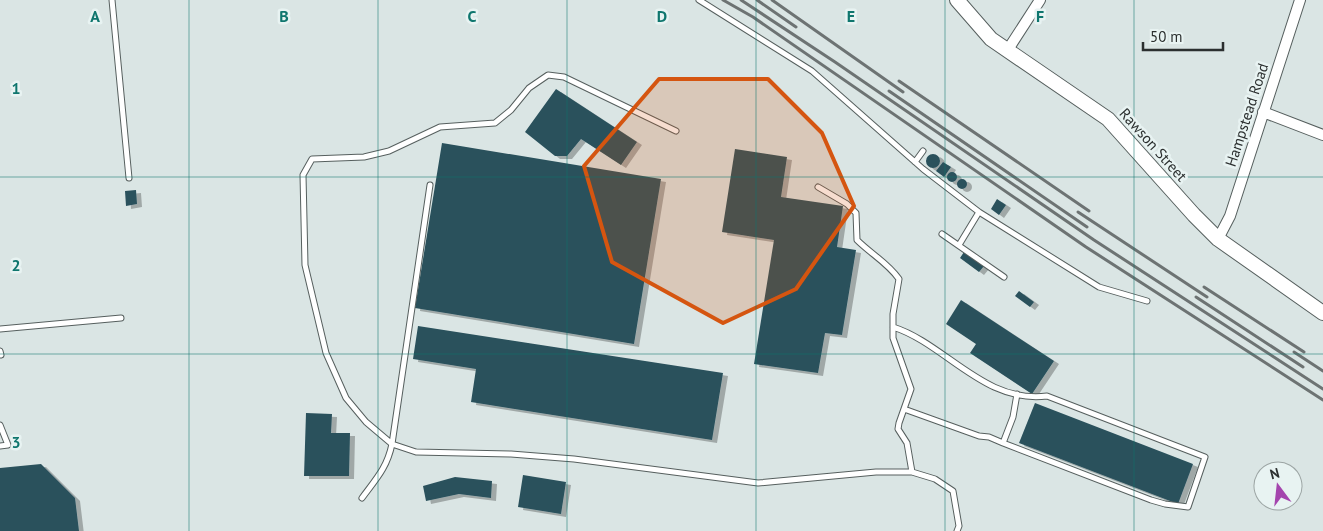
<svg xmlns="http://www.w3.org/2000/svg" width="1323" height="531" font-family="'PT Sans',sans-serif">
  <defs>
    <filter id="shadow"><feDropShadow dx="5" dy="3" stdDeviation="0" flood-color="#0004"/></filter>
  </defs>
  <rect width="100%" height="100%" fill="#dae5e4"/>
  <path fill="#2a515c" filter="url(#shadow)" d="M556 89 637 142 621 165 581 139 567 156H555L525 132Z
    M442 143 661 179 634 344 415 308Z
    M735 149 787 157 781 197 843 206 837 247 856 250 842 335 825 333 818 373 754 364 774 240 722 232Z
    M926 161a7 7 0 1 1 14 0a7 7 0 1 1-14 0Z
    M943 162 951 167 944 177 936 171Z
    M947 177a5 5 0 1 1 10 0a5 5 0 1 1-10 0Z
    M957 184a5 5 0 1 1 10 0a5 5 0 1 1-10 0Z
    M136 190 137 204 126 206 125 191Z
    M997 199 1006 205 999 215 991 209Z
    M964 252 984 266 979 272 960 258Z
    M1019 291 1034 302 1030 307 1015 296Z
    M961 300 1054 361 1032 394 970 353 976 344 946 324Z
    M418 326 723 373 712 440 471 402 476 369 413 359Z
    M1035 403 1193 464 1178 504 1019 443Z
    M306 413 332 414 331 433H350L349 476H304Z
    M41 464 75 498 79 531H0V468Z
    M523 475 566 482 561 514 518 507Z
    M455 477 492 481 491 498 459 494 426 501 423 486Z"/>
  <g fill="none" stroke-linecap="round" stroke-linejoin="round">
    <defs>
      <path id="service" d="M112 0 129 178
        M699 0 812 71 923 169 979 212 1099 287 1147 301
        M676 131 564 77 548 75 529 88 511 110 495 123 440 127 389 151 364 157 312 159 303 175 305 265 326 353 346 398 366 422 392 444 416 452 511 454 574 459 758 483 876 472H912L935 479 953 491 959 526 957 531
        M915 162 923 151
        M818 187 847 204 856 213 857 240C871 254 888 263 899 279L893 314V338L911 389 899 423 898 429 907 443 912 472
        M942 234 1004 277
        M959 245 979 212
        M893 327C946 344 984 404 1047 396L1205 457 1188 507 1165 504 1151 500 1003 443 1013 417 1017 394
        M0 329 121 318
        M0 351 1 355
        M904 409 979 436 989 437 1003 443
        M0 425 8 445 0 446
        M362 498C376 479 387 468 392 444L430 185"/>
      <path id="minor" d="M1007 51 1040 0
        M1263 112 1323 135
        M1218 239 1230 216 1300 0"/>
      <path id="secondary" d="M957 0 991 39 1108 119 1194 215 1218 239 1323 313"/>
    </defs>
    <use href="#service" stroke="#565f5e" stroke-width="7"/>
    <use href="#minor" stroke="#565f5e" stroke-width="12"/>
    <use href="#secondary" stroke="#565f5e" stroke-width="16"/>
    <use href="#service" stroke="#fff" stroke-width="5"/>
    <use href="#minor" stroke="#fff" stroke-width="10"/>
    <use href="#secondary" stroke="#fff" stroke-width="14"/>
    <path stroke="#6d7373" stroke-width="3" d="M723 0 753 17 1086 247 1323 400
      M741 0 835 62 1094 240 1323 389
      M757 0 796 27
      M772 0 903 92
      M899 81 1089 211
      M889 91 1087 227
      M1078 212 1207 297
      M1204 287 1304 352
      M1196 297 1303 367
      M1294 352 1323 371"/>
  </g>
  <path fill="#d55510" fill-opacity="0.2" stroke="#d55510" stroke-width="4" stroke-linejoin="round" d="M659 79H768L822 133 854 206 796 289 723 323 612 262 584 166Z"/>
  <path fill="none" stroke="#0f766e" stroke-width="1" stroke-opacity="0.55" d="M189 0V531M378 0V531M567 0V531M756 0V531M945 0V531M1134 0V531M0 177H1323M0 354H1323"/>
  <g text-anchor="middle" stroke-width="5" stroke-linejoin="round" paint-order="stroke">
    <g font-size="15" fill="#2b2f2f" stroke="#e8f3f2">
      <text transform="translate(1247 115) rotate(-72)" y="5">Hampstead Road</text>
      <text transform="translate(1153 145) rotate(48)" y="5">Rawson Street</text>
    </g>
  </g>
  <g font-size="16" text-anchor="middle" font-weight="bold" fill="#0f766e" stroke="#e8f3f2" stroke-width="5" stroke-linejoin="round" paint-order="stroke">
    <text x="95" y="22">A</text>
    <text x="284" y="22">B</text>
    <text x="472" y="22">C</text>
    <text x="662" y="22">D</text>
    <text x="851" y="22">E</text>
    <text x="1040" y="22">F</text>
    <text x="16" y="94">1</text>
    <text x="16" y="271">2</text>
    <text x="16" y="448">3</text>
  </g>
  <g transform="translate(1278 486) rotate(345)"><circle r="24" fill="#e8f3f2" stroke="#9ca5a4"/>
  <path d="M0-4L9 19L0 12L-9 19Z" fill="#a445ae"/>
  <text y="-8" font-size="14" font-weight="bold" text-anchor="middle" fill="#2b2f2f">N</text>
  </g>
  <path d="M1143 42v8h80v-8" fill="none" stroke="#2b2f2f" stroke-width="2.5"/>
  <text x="1150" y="42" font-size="15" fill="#2b2f2f" stroke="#e8f3f2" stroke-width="4" paint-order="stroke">50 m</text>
</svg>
